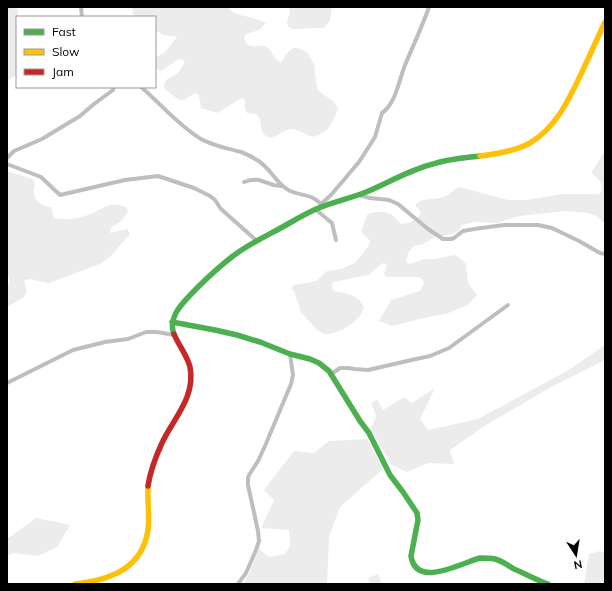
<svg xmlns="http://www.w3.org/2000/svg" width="612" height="591" font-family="Mulish,sans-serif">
  <rect width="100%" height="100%" fill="#fff"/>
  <path fill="#ececec" d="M7 7H14L17 8 19 17H17V74L7 82Z
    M132 7H228C236 17 245 15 256 19 260 20 263 22 266 23L259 30 246 34 244 38C248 54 261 41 268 48 274 53 272 59 281 62L289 51 293 48H298L307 52 314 64 317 88 320 92 333 101 338 109C331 125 330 132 312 137 307 135 296 129 292 129 284 129 274 140 268 137 258 133 263 120 257 115 254 114 250 113 247 113L245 109V100L242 98 217 113 201 108 199 95 195 93 184 100H179L165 89 164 85 166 80 178 73 185 62 181 59 177 60 161 71 155 68V58L165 52 177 37 163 35 155 30V17H137L133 14Z
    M289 7H332L330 21 324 28 292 29 288 26 287 22 290 12Z
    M605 151V224L597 216 588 213 565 211 519 216 497 223 474 222 462 225 459 230 453 234 435 237 423 244 414 246 408 253 406 262 410 264 424 259H434L454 255 459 257 466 264 468 283 477 295 468 305 446 314 428 317 392 326 379 321 391 300 420 291 424 283 422 279 418 277H386L384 273 387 265 383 263 368 275 333 282 332 286 333 291C345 293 358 294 364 307L360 316 350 325 342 330 329 334H324L316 329 301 312 294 291 291 288 294 285 316 281 327 271 341 269 355 263 369 245 370 241 361 232 367 215C371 212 375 212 380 212 392 212 393 216 401 224 410 223 418 221 421 212L415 205C422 197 434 200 443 197 450 195 453 189 460 187L508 200H526L562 194H599L602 191 601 182 591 173Z
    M7 171 33 179C37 186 33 187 34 194 35 202 45 207 51 207L54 218C65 220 77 219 88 215 103 210 108 200 126 207L128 212 121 221 111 228 110 233 127 229 130 234 110 257 100 264 49 283 29 279 24 281 27 292 24 297 7 307V287L10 281 7 273Z
    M605 345V360L553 386 486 425 450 450 454 464 428 463 407 472 392 465 371 430 376 416 371 403 377 399 383 410 404 397 412 403 435 388 420 419 428 430 478 419 567 371Z
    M367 439 383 469 340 507 329 537 327 584H243L249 574 259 549 269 557 285 554 290 546 289 530 261 528 274 500 264 490 294 451 314 453 329 441Z
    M36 518 70 525 57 547 38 556 13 553 7 556V539Z
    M600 551 605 553V584H584L589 554Z
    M378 574 382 584H370L368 578Z"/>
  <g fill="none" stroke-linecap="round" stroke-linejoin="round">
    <path stroke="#bebebe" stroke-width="4" d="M81 7 82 17
      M141 87C161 104 178 125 201 139 213 146 227 148 241 152 247 154 252 157 257 160 271 168 276 184 290 191 302 196 314 194 322 206
      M7 158 14 151 42 139 80 116 94 104 113 90 114 87
      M7 164 41 177 60 195 125 180 158 176 194 188 210 196 215 200 221 209 257 241
      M244 182C257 177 261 181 273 185 276 185 279 186 282 186
      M359 195 370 198 389 200 398 204 428 229 443 239H451L454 238 463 231 474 229 504 225H538L552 228 579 241 600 253 605 254
      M321 204 331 195 359 162 375 137 382 113C396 103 399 80 405 65 413 46 422 27 429 7
      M315 209 332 223 336 240
      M331 374 340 368H348L355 369 368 370 416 359 430 356 449 348 508 305
      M7 383 73 350 105 342 128 339 146 332H157L174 335
      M238 584 246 573 256 550 259 541 258 531 248 485V478L249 475 258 461 265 446 291 384 293 375 290 354"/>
    <path stroke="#4caf50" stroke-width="5.5" d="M172 322 215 330 237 335 260 342 290 354 310 359 319 363 329 371 360 421 369 433 390 475 403 492 417 513 418 520 411 556C416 589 461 563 480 558 484 558 491 558 495 559 502 561 508 565 514 569 526 574 536 580 548 584
      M174 334C171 327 173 318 177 311 182 303 190 295 197 288 208 277 220 266 233 256 246 246 262 238 277 230 290 223 301 216 314 210 331 202 349 199 366 192 388 183 409 170 433 164 448 159 464 158 480 156"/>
    <path stroke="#ffc107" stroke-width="5.5" d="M480 156C497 154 516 151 530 143 557 127 569 99 582 72 590 55 597 39 605 22
      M75 584C110 580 142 569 148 530 150 516 147 501 148 486"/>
    <path stroke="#c62828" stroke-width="5.5" d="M148 486C150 472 156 456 162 443 173 419 196 397 190 367 187 355 179 346 174 334"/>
  </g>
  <rect width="612" height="591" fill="none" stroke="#000000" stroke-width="16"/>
  <rect x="16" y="16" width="140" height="72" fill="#ffffff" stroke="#999999"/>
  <rect x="24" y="29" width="20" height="6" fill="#4caf50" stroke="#999999"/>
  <text x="52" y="36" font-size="12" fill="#000000">Fast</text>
  <rect x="24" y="49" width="20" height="6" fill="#ffc107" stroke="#999999"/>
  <text x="52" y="56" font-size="12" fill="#000000">Slow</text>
  <rect x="24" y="69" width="20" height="6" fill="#c62828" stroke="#999999"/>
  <text x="52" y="76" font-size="12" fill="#000000">Jam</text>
  <g transform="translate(576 555) rotate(168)" stroke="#ffffff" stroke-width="3" paint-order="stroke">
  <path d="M0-3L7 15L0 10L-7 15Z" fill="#000000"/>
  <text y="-6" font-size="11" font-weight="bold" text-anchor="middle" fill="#000000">N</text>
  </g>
</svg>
